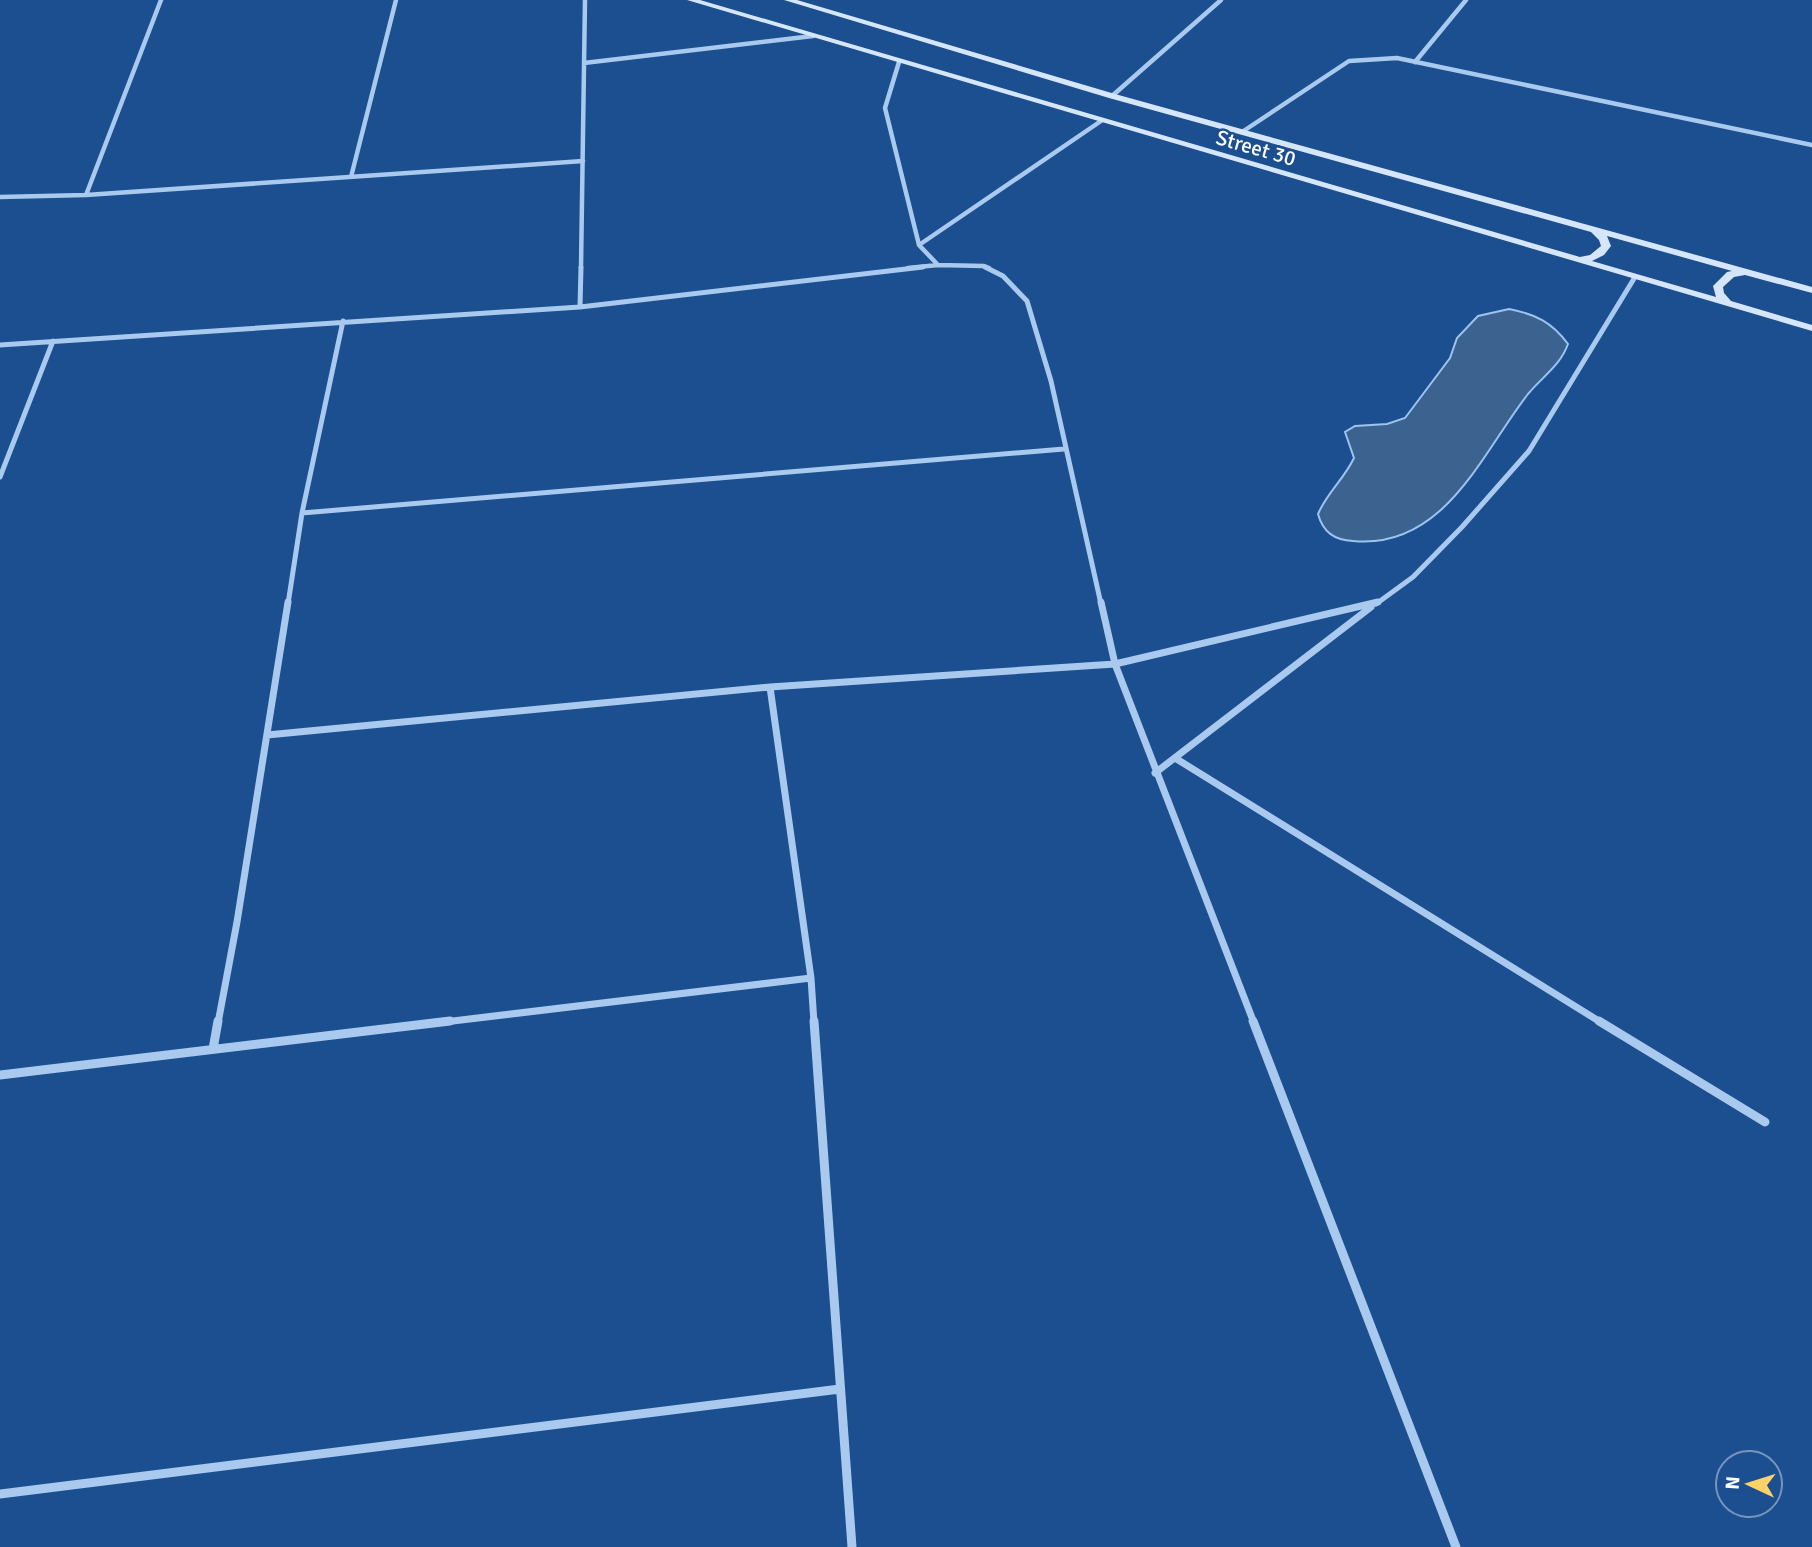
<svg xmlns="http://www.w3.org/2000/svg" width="1812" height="1547" font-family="Signika,sans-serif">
  <rect width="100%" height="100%" fill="#1b4f8f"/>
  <path fill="#3c6290" stroke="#9cc4f0" stroke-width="2" d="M1509 309C1535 314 1552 322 1568 344 1560 366 1543 376 1528 394 1482 453 1444 550 1353 541 1334 540 1323 532 1318 514 1327 493 1344 479 1354 458L1345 432 1355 426 1387 424 1405 418 1450 358 1457 338 1478 316Z"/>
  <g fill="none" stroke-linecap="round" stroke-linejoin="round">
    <path stroke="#a9c9ee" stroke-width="4.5" d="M899 62 885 108 919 245 938 265
      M1415 62 1466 0
      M584 63 813 36
      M1112 96 1221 0
      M1242 132 1349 61 1397 58 1812 145
      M351 177 396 0
      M86 195 161 0
      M0 197 86 195 583 161
      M919 245 1101 121
      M581 268 585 0
      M908 268 938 265 984 266 989 268"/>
    <path stroke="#a9c9ee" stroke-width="5" d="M985 267 1003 276 1027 301 1051 381 1101 604
      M580 307 581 267
      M0 345 580 307 923 267
      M0 477 53 341
      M302 513 1064 449
      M288 604 302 513 343 321
      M1376 604 1413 577 1462 527 1529 451 1635 277"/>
    <path stroke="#a9c9ee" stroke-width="7" d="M1101 602 1115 664 1254 1023
      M770 687 811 978 814 1023
      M267 735 770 687 1115 664 1378 602
      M1175 758 1602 1023
      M1155 773 1371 607
      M218 1023 237 922 288 602
      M436 1023 811 978"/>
    <path stroke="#a9c9ee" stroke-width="9" d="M814 1021 852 1547
      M1253 1021 1456 1547
      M1599 1021 1765 1122
      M213 1049 218 1021
      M0 1075 450 1021
      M0 1494 840 1389"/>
    <path fill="#d6e6fa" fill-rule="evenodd" d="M687 0H700L1580 257 1590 255 1601 246 1599 240 1591 232 1109 98 784 0H797L1115 94 1812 287V293L1745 275 1734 277 1723 287 1724 293 1731 301 1812 325V331ZM1607 236 1732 271 1727 272 1713 286 1716 297 1592 261 1604 255 1611 246Z"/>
  </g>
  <g text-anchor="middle" stroke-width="5" stroke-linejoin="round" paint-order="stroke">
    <g font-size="21" fill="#fff" stroke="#1b4f8f">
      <text transform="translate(1256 148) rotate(16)" y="7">Street 30</text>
    </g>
  </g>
  <g transform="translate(1749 1484) rotate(274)"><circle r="33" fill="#1b4f8f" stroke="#7695bc" stroke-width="2"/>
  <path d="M0-5L12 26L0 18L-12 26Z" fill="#ffd166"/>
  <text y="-10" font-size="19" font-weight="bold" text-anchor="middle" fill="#ffffff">N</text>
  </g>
</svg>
